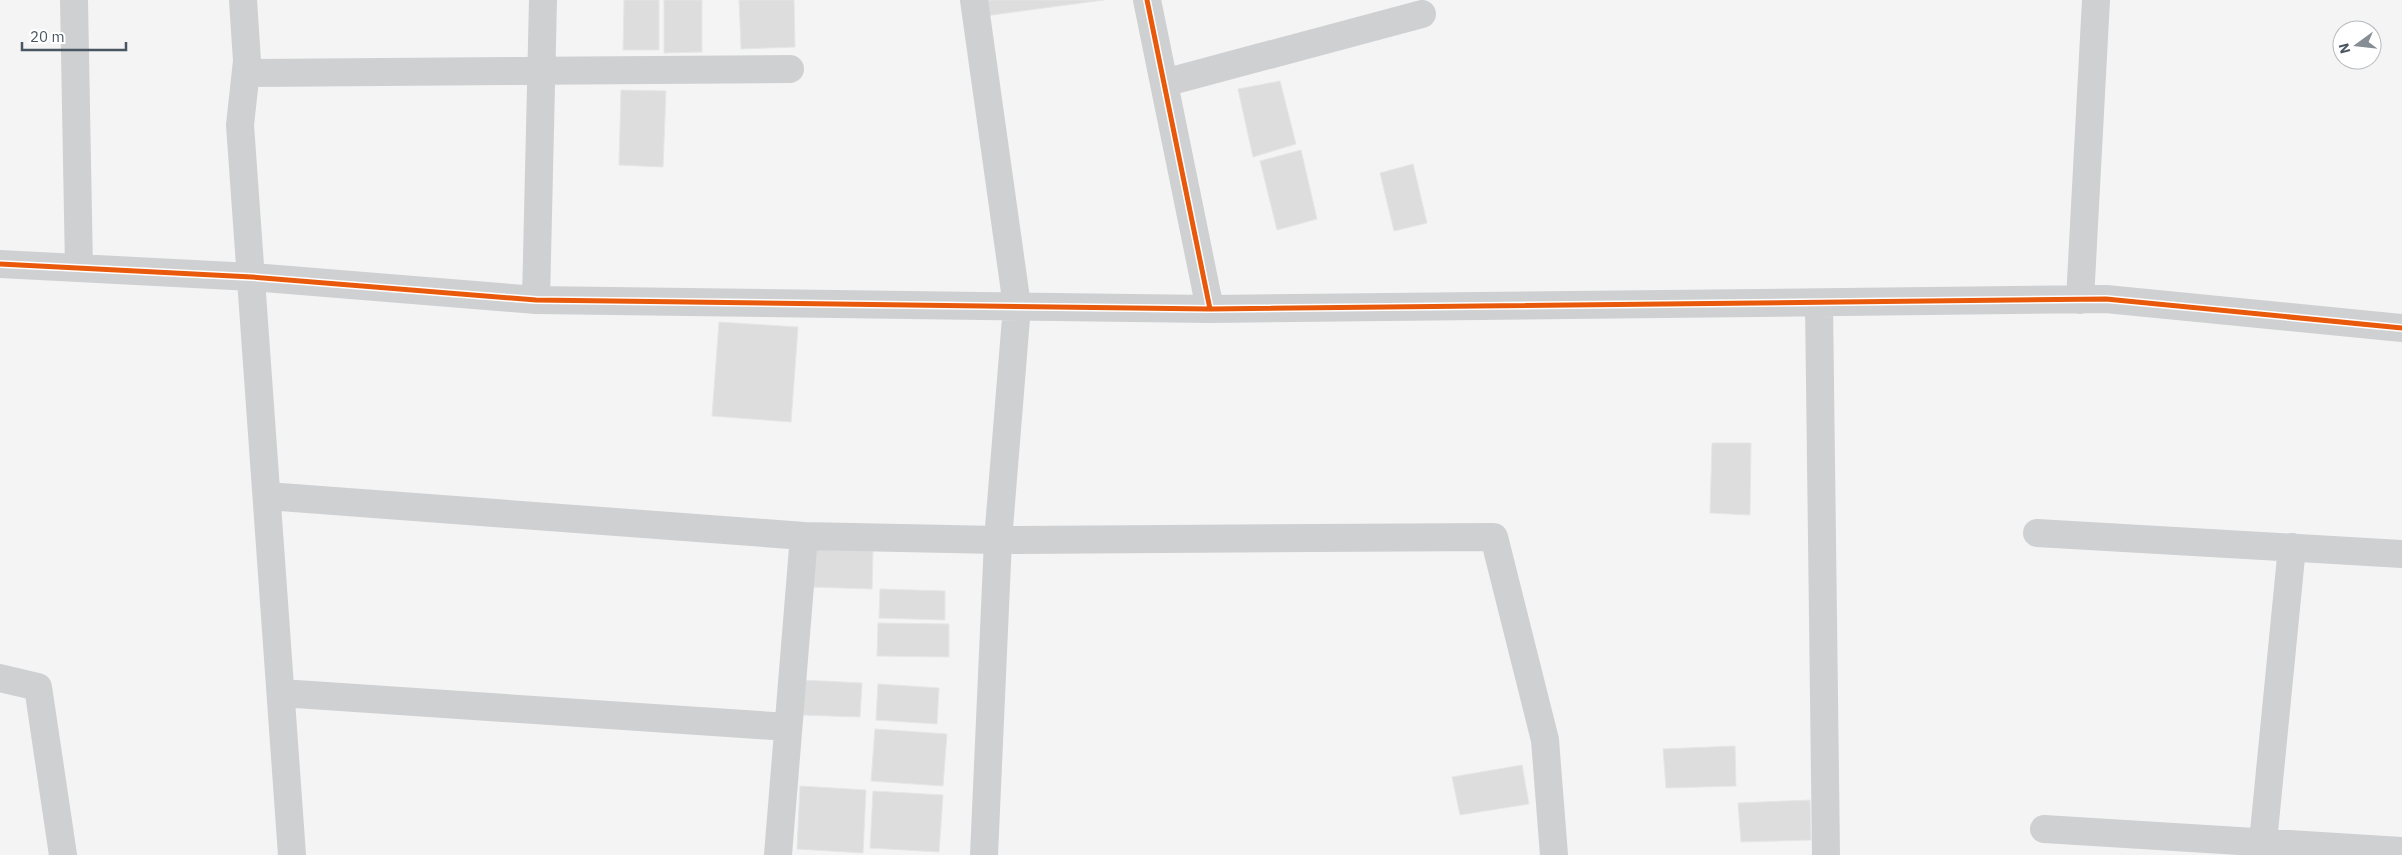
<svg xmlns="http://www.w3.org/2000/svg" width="2402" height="855" font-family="'IBM Plex Sans',sans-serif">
  <rect width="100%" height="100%" fill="#f4f4f4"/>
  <path fill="#ddddde" stroke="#e5e6e7" d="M624 0H659V50H623Z
    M664 0H702V52L664 53Z
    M739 0H794L795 47 741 49Z
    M983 0H1104L985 16Z
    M1280 81 1296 144 1253 157 1238 89Z
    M621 90 666 91 663 167 619 165Z
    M1301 150 1317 219 1277 230 1260 161Z
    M1413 164 1427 223 1394 231 1380 173Z
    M719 322 798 327 791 422 712 416Z
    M1712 443H1751L1750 515 1710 513Z
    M813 549 873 551 872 589 812 587Z
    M880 589 945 591V620L879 618Z
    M878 623 949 624V657L877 656Z
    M802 680 862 683 860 717 801 715Z
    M878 684 939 688 937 724 876 720Z
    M875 729 947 734 943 786 871 781Z
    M1735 746 1736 786 1666 788 1663 749Z
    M1522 765 1529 804 1460 815 1452 777Z
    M800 786 866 790 863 853 797 849Z
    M873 791 943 795 939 852 870 848Z
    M1810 800 1811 840 1741 842 1738 803Z"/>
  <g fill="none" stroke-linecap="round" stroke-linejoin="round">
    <path stroke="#ced0d2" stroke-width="28" d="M74 0 79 268
      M243 0 247 61 240 125 292 855
      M974 0 1017 306 998 540 984 855
      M246 73 790 69
      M1164 83 1422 14
      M0 264 252 277 536 300 1210 309 1147 0
      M536 300 543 0
      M2080 300 2096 0
      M1819 303 1826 855
      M1210 309 2106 299 2402 328
      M267 496 804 536 778 855
      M2037 533 2402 554
      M804 536 998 540 1494 537 1545 740 1554 855
      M0 678 38 687 63 855
      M281 693 788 727
      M2044 829 2402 851
      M2263 842 2292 547"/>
    <defs>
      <path id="cycleway" d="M0 264 252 277 536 300 1210 309 1147 0
        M1210 309 2106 299 2402 328"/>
    </defs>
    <use href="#cycleway" stroke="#fff" stroke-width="8"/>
    <use href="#cycleway" stroke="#e8590c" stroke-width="5"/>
  </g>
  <g transform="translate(2357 45) rotate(255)"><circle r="24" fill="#ffffff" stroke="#b7bbc0"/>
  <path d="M0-4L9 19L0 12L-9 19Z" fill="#868d94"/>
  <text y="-8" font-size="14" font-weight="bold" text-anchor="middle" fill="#4a5661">N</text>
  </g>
  <path d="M22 42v8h104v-8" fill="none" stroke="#4a5661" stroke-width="2.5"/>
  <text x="30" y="42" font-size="15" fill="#4a5661" stroke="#ffffff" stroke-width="4" paint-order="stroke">20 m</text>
</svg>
